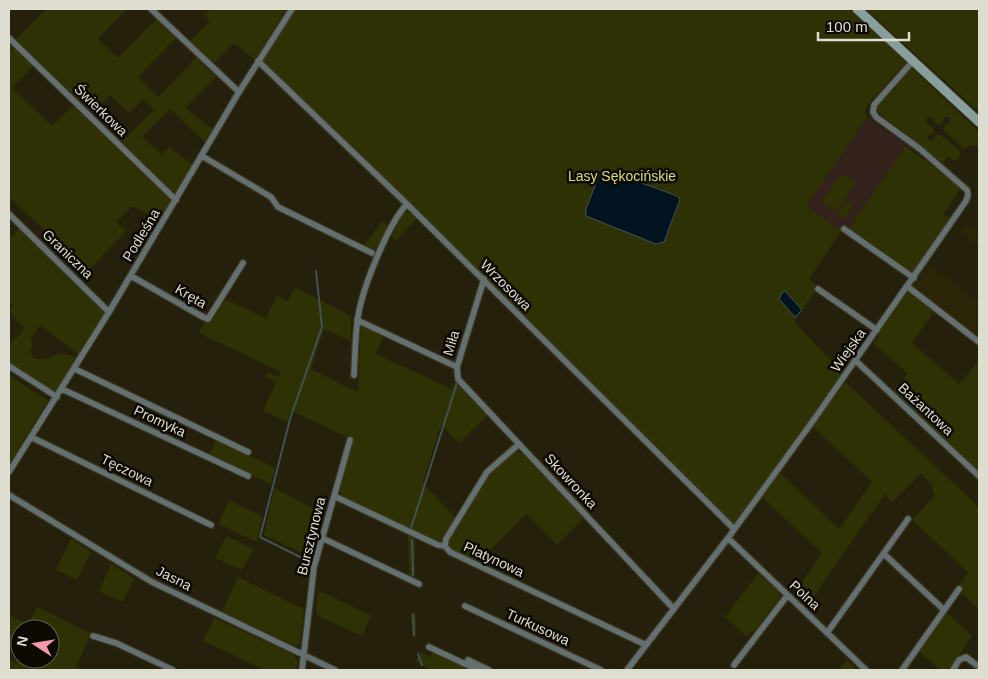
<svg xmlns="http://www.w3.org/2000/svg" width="988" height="679" font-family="Arial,sans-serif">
  <rect width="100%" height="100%" fill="#24200b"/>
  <path fill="#2a2507" d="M967 224 979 232V246L961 233Z
    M929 265 979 301V337L914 287Z"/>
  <path fill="#34221d" d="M867 118 906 143V146L849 228 846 226 843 232 806 206Z"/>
  <path fill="#2e3103" d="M46 9H127L98 39 118 58 156 19 176 38 138 77 158 97 196 58 216 77 185 108 214 130 206 143 170 109 142 137 162 155 169 147 193 164 176 194 122 142 154 110 143 99 129 113 110 95 92 113 16 39Z
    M211 9H286L255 60 234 43 213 64 190 41 210 21 204 15Z
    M297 9H851L907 61 868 104 865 112 867 118 806 206 841 231 809 279 815 283 816 290 794 322 844 374 733 525 486 278 260 60Z
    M866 9H979V112Z
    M9 43 33 66 12 88 52 126 73 106 172 200 160 220 132 206 116 222 126 231 88 271 9 197Z
    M912 68 979 132V145L969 146 964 149 944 131V126L950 122 949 117H945L941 124H936L931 117 926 118V123L933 127 934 133 928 136 927 140 932 141 936 135H941L961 152 958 160H953L948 157 943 163 878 112V105L891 91H893L896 88 895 86Z
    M906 146 961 188 943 214 951 219 914 273 849 228Z
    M841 173 856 182 836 212 821 202Z
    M847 200 853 205 844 219 837 214Z
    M405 212 413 213 418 217 396 241 392 237 400 218Z
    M383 221 389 227 374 251 363 246Z
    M20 227 105 313 79 354 40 325 30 339 33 343 30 352 34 358C52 364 55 346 76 358L55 392 9 362C9 356 7 349 10 344 15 336 22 336 24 327L13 317 10 311 13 305 9 303V239Z
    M295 287 351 316V341L324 329 311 369 358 392 361 324 384 334 376 354 452 389 455 381 488 415 459 443 442 426 439 431 423 483 455 517 442 540 436 542 343 498 339 489 353 440 291 411 287 422 263 411 276 382 265 377 268 372 278 377 281 372 199 333 205 321H212L221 304 227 300 266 318 277 295 288 301Z
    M907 293H909L934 312 912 343 959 384 979 360V472L893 391 908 374 872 342 876 341 879 338 878 334Z
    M9 375 48 401 9 464Z
    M845 382 979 507V610L957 588 968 572 912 520 934 496 932 485 921 473 892 502 885 494 806 607 794 594 822 553 762 497 779 472 839 529 872 482 813 427Z
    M216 440 275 468 271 484 209 456Z
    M514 452 521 453 528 457 585 517 557 545 526 514 478 562 448 548 447 543 488 475Z
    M274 488 323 513 312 558 264 535Z
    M229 500 262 516 257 542 218 524Z
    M408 535 415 538V579L409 576Z
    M227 536 254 549 242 570 215 558Z
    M71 539 91 552 77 580 56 570Z
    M111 564 134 578 123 602 99 591Z
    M759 572 762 578C769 582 779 587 780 597L755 631 751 632 747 637 725 617Z
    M238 577 304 609 300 643 295 646 222 611Z
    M318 590 371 616 362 636 316 615Z
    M37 607 91 634 76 667 83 670H9V660L16 664 20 655V659H50V629H20V652L9 646V615L28 625Z
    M946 612 972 636 949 670H940L919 651Z
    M416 613V638L412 636 411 614Z
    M214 618 294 655 298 662 296 670H265L203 641Z
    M420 652 430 657 433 652 471 670H432L415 662Z
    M847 660 857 670H839Z"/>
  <path fill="#00131e" stroke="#435053" d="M609 171 677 196 680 199 664 242 656 244 586 216V209L600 173Z
    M785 291 802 310 795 317 779 299 782 293Z"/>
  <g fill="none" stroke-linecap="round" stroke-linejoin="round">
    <path stroke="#435053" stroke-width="2" d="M411 528 457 383
      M412 540 413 575
      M310 562 260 537 290 419 322 327 316 271
      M413 614 414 635
      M418 654 422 665"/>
    <defs>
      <path id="street" d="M151 9 239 92
        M9 38 176 200
        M258 61 407 204 734 529
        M202 156 271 197 278 207 372 253
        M9 214 109 312
        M844 229 914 278
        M131 276 203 317 208 319 243 263
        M484 279 457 367 458 379 674 609
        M908 287 979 342
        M818 289 877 330
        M357 320 457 367
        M856 361 979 476
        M9 366 57 397
        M75 369 248 452
        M354 375C355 356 355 336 358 317 362 289 388 224 407 204
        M62 389 248 476
        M31 437 211 525
        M9 472 109 312 239 92 292 9
        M9 495 152 582 335 670
        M334 496 438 545 445 546 450 552 646 645
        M322 538 419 584
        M728 538 866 670
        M445 546 446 539 487 472 519 444
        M884 554 942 608
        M465 606 601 670
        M827 633 908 519
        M93 636 116 643 173 670
        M429 647 478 670
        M468 660 489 670
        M734 665 787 596
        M302 670 314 567 350 440
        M627 670 728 538 815 418 966 201 968 195 967 190 920 149 876 117 873 112 874 105 913 61
        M902 670 959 589
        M953 670 959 660 966 657 979 667"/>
      <path id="secondary" d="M857 9 979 122"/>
    </defs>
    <use href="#street" stroke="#3e3a27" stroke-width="8"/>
    <use href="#secondary" stroke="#3e3a27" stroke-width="11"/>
    <use href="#street" stroke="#63706f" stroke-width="5.5"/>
    <use href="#secondary" stroke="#899f9d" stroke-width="9"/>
  </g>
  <g text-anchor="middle" stroke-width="5" stroke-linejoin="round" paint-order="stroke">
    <g font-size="14" fill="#dfddd0" stroke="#0c0a03">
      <text transform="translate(101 110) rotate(44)" y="5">Świerkowa</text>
      <text transform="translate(141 235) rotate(-59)" y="5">Podleśna</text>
      <text transform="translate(68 254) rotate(44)" y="5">Graniczna</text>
      <text transform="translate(506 285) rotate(45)" y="5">Wrzosowa</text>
      <text transform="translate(191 296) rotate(30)" y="5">Kręta</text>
      <text transform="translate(451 343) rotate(-73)" y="5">Miła</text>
      <text transform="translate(848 350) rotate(-55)" y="5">Wiejska</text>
      <text transform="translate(926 409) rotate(43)" y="5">Bażantowa</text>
      <text transform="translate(160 421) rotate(25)" y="5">Promyka</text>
      <text transform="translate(127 470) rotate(26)" y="5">Tęczowa</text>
      <text transform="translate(571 481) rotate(47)" y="5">Skowronka</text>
      <text transform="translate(311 536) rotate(-76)" y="5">Bursztynowa</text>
      <text transform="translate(494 559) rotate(25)" y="5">Platynowa</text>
      <text transform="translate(174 578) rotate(27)" y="5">Jasna</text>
      <text transform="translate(805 595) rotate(43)" y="5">Polna</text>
      <text transform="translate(538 627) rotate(25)" y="5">Turkusowa</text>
    </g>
    <g font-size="14" fill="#d6df7f" stroke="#0c0a03">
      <text x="622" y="181">Lasy Sękocińskie</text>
    </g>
  </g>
  <rect width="988" height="679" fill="none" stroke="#dfddd0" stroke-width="20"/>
  <g transform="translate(35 644) rotate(282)"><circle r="24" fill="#0c0a03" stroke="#605e55"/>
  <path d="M0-4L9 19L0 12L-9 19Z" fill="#f29aac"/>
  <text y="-8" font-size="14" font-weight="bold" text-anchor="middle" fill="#dfddd0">N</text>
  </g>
  <path d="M818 32v8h91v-8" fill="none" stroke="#dfddd0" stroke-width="2.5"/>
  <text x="826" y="32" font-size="15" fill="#dfddd0" stroke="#0c0a03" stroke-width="4" paint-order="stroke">100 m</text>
</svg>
